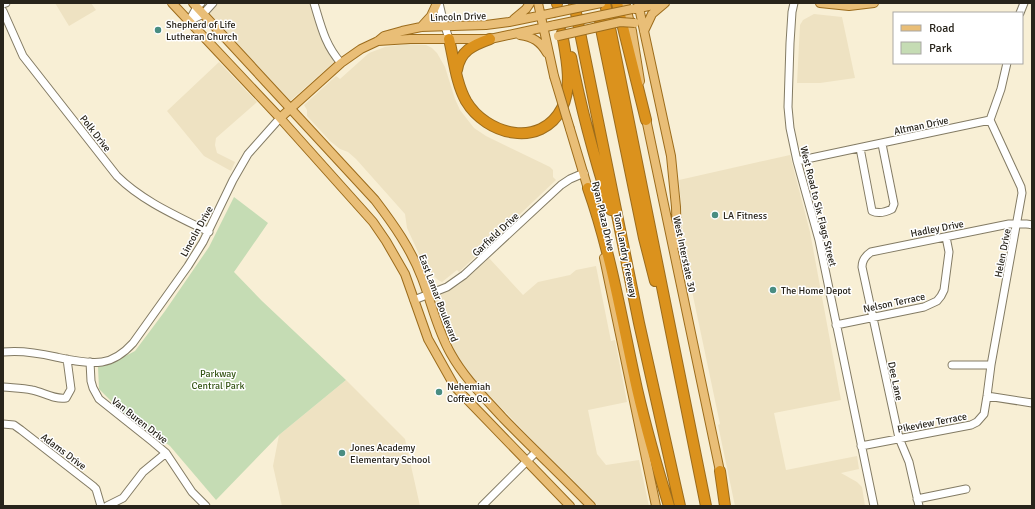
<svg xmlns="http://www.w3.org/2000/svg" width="1035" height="509" font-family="Signika,sans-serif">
  <rect width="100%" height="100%" fill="#f8efd5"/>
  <path fill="#eee2c2" d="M55 3H91L96 10 69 26Z
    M197 3H317L331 45 340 57 289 102Z
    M814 14 842 17 855 78 820 83H797L800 25 803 20Z
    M406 44 426 45 432 48 437 53 445 67 455 99 460 110 474 128 486 136 550 167 553 170V177L556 180 459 272 457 270 442 282 438 280 426 268 419 254 407 228 405 214 356 159 348 152 340 149 330 141 307 116V110L304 105 336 76 340 79 369 53 385 47Z
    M219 62 257 102 216 138 215 145 217 153 235 162 231 171 204 156 167 111Z
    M790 155 810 232 841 400 774 413 786 470 857 456 859 469 841 473 857 482 862 487 865 506H735L718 425 720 424 685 258 679 180Z
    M489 258 523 295 538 282 570 275 576 270 596 266 611 341 615 340 627 402 588 410 597 454 606 465 639 460 649 506H598L563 472 489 395 486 398 466 373 448 342 433 298 460 284Z
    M346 380 405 439 420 506H282L273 466 279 435Z"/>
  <path fill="#c5dcb4" d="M234 197 268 223 234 272 262 301 346 380 279 435 216 500 170 446 121 411 99 389 98 367 110 364 135 351 165 311 209 247Z"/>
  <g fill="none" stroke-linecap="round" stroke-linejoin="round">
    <defs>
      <path id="minor" d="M314 3C321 26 325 45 341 63
        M439 3 443 20 449 39
        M794 3 792 12 790 43 788 107 790 128 797 161 819 240 874 506
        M3 4 6 3
        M3 11 23 56 117 176C142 201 177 216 209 232
        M1020 13 1024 3
        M189 21 203 14 213 3
        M189 21 197 7 201 3
        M990 120 1001 89 1007 63
        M860 148 872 211C878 214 886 212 892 209L894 204 882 144
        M797 161 990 120
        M414 300 447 287 464 275 561 185 570 179 584 173
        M836 325 924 307 937 301 941 296 944 290 949 252 946 237
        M3 352C20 350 39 353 56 357 70 360 87 364 102 362 115 360 124 353 133 343L188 266 203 242 233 180 248 154 280 118
        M90 362 91 381 93 388 99 399 153 442 166 453 192 492 206 506
        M952 365H991
        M3 387C13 388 23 388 32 390 43 392 54 400 66 398L71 389 67 359
        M987 396 1032 403
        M3 424 14 425 21 430 93 486 96 489 101 506
        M861 446 971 425 977 422 984 414 987 396 991 365 1022 193 1021 187 990 120
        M917 499 966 489
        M107 506 123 498 143 472 166 453
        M482 506 536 452
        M919 506 909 462 899 438 862 267C862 260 865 256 871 252L1009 224C1017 224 1024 223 1032 225"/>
      <path id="major" d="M172 3 280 118 373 222 386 241 405 274 428 339 455 387 570 506
        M193 3 375 200C394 225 411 249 422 278 432 304 437 330 451 354 465 379 484 397 503 418 532 448 562 476 591 506
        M538 3 554 76
        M625 3 632 31 640 81
        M638 3 671 156 676 207 677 244
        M820 3 849 6 874 3
        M635 9 662 3
        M514 19 526 9 530 3
        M421 27 431 16 437 3
        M644 31 652 14 665 3
        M520 35C533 37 540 41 547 53
        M378 41 410 39H490L555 25
        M645 114 721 476
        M280 118 341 63 361 49 378 41 384 36 402 31 421 27 486 25 509 22 553 13
        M570 129 589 192
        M604 258 656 506"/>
      <path id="highway" d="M557 3V4
        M574 3 639 323 680 506
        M605 3 706 506
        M617 3 646 120
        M600 24 644 238 655 281
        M449 39C454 60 456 83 466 101 486 135 541 149 562 108 573 86 566 56 562 33
        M571 57C581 109 595 160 611 210
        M457 70C460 51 473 45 490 39
        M588 188C611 253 622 321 637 389 646 428 657 467 669 506
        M720 471 725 506"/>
    </defs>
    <use href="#minor" stroke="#837b64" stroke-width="9"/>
    <use href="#major" stroke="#9c6c1c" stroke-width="10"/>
    <use href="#highway" stroke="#9c6c1c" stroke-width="12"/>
    <use href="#minor" stroke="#fff" stroke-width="7"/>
    <use href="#major" stroke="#e9be77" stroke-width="8"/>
    <use href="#highway" stroke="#db921d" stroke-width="10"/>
    <defs>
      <path id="major-bridge" d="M553 13 601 3
        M555 25 632 9
        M558 36 620 22 635 23
        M554 76 570 129"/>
    </defs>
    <use href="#major-bridge" stroke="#9c6c1c" stroke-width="10" stroke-linecap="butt"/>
    <use href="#major-bridge" stroke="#e9be77" stroke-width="8"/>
  </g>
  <g fill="#498d82" stroke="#fff" stroke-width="1.5">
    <circle cx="158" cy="30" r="4"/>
    <circle cx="715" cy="215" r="4"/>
    <circle cx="773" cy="290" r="4"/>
    <circle cx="439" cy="392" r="4"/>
    <circle cx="342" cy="453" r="4"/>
  </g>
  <g text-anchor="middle" stroke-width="3" stroke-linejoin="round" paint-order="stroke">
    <g font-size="10" fill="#28241b" stroke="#fff">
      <text transform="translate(458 16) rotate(-2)" y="4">Lincoln Drive</text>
      <text transform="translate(921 125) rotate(-12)" y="4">Altman Drive</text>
      <text transform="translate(96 133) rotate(52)" y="4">Polk Drive</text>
      <text transform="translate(819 206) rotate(76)" y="4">West Road to Six Flags Street</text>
      <text transform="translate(604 216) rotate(77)" y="4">Ryan Plaza Drive</text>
      <text transform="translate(937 228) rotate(-11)" y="4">Hadley Drive</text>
      <text transform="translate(196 231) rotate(-61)" y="4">Lincoln Drive</text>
      <text transform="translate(495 234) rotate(-43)" y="4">Garfield Drive</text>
      <text transform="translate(1002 253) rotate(-79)" y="4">Helen Drive</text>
      <text transform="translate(685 254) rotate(78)" y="4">West Interstate 30</text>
      <text transform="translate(626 255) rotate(79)" y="4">Tom Landry Freeway</text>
      <text transform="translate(439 298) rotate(69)" y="4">East Lamar Boulevard</text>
      <text transform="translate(894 302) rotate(-12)" y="4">Nelson Terrace</text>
      <text transform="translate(896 381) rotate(78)" y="4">Dee Lane</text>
      <text transform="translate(140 420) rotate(38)" y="4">Van Buren Drive</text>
      <text transform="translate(932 422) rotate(-11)" y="4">Pikeview Terrace</text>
      <text transform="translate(64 451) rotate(37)" y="4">Adams Drive</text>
    </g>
    <g font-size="10" fill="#28241b" stroke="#fff" text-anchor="start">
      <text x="166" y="28">Shepherd of Life<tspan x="166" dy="12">Lutheran Church</tspan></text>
      <text x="723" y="219">LA Fitness</text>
      <text x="781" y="294">The Home Depot</text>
      <text x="447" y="390">Nehemiah<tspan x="447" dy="12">Coffee Co.</tspan></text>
      <text x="350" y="451">Jones Academy<tspan x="350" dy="12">Elementary School</tspan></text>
    </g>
    <g font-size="10" fill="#355516" stroke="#fff">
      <text x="218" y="377">Parkway<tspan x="218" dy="12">Central Park</tspan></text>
    </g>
  </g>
  <rect width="1035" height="509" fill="none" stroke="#28241b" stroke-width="8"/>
  <rect x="893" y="12" width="130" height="52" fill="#ffffff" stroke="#a9a7a4"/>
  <rect x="901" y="25" width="20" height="6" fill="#e9be77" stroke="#a9a7a4"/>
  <text x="929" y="32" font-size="12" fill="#28241b">Road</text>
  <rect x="901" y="42" width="20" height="12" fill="#c5dcb4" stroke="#a9a7a4"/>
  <text x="929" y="52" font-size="12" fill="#28241b">Park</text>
</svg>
